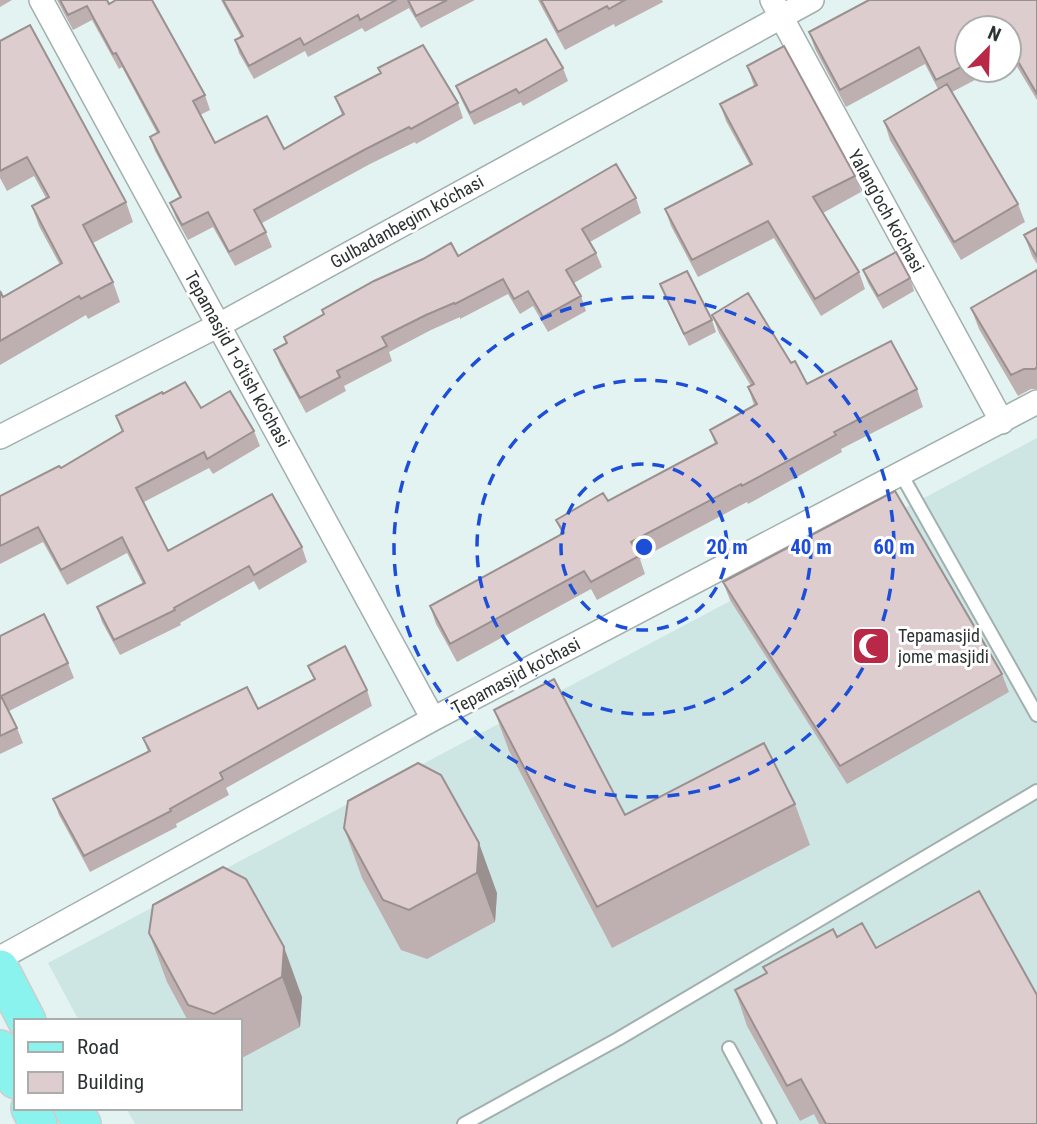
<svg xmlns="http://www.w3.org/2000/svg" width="1037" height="1124" font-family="'Roboto Condensed',sans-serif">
  <rect width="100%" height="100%" fill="#e3f3f1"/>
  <path fill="#cde6e4" d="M1037 438V1124H135L126 1108H240V1021H79L48 963Z"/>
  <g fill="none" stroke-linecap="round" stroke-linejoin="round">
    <defs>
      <path id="lane" d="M901 474 1037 715
        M729 1048 770 1124
        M464 1124 618 1039 1037 791"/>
      <path id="street" d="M41 0 433 719
        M772 0 1002 422
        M0 437 219 325 812 0
        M0 958 433 719 1037 402"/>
      <path id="primary" d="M0 969 27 1021
        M0 1049 16 1080
        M30 1108 38 1124
        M73 1108 82 1124"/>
    </defs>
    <use href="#lane" stroke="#a1b0ae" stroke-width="16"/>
    <use href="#street" stroke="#a1b0ae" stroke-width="26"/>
    <use href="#primary" stroke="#cccece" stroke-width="40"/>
    <use href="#lane" stroke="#fff" stroke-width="12"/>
    <use href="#street" stroke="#fff" stroke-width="23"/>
    <use href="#primary" stroke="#8bf3ee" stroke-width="37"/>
  </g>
  <path fill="#beb0b1" d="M0 0H12L0 7Z
    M57 0H107L109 4 205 95 210 110 200 115 215 143 284 149 342 115 335 97 380 73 378 68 458 103 463 118 416 144 415 142 370 164 262 223 272 247 235 266 213 227 188 240 176 218 170 203 180 198 155 151 150 137 157 133 122 67 119 69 92 20 73 30Z
    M221 0H475L421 28 409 8 365 32 362 28 308 57 305 51 254 79 239 53 235 40 241 37Z
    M538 0H662L663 2 615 27 614 24 565 50Z
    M1037 0V100L1013 60 1009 62V28H967V70H994L952 92 1018 204 1025 222 961 260 890 140 884 121 938 89 925 64 846 107 815 49 809 32Z
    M0 41 126 202 133 222 93 243 113 282 120 302 88 319 86 315 0 365V291L3 297 60 265 39 226 32 206 46 198 34 176 7 191 0 178Z
    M747 66 855 176 861 192 823 213 859 272 865 289 821 316 774 238 698 277 671 226 665 209 750 165 726 121 720 104 754 86Z
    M563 68 568 81 523 106 521 102 474 125 461 99 456 86Z
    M636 198 641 213 590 242 596 253 602 267 574 283 581 296 586 311 548 332 533 306 520 314 508 294 460 319V317L431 330 389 352 392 361 344 386 346 391 306 413 280 365 274 350 286 343 284 337 323 315 322 310 458 256Z
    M1037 228V264L1032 256 1024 235Z
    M863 270 910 278 914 291 883 309 868 283Z
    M1037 270V389H1031L1018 396 979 329 971 308Z
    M660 284 712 320 716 332 689 346 665 297Z
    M712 315 791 363 807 384 917 389 923 407 841 449 842 452 748 504 747 502 640 559 645 574 597 600 591 589 457 662 436 624 430 606 562 534 556 520 608 501 715 444 710 430 754 405 748 387 751 386 719 333Z
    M163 394 201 408 254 431 260 446 213 474 209 468 144 502 168 551 302 547 307 562 259 590 254 581 180 623 181 625 120 655 102 622 97 607 143 584 127 553 67 585 43 542 0 564V496L61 468 122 432 116 416Z
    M723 582 1002 674 1009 692 847 784 730 600Z
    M0 636 68 663 74 678 9 711 17 728 23 743 0 754Z
    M308 666 367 690 372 706 226 788 229 795 176 824 177 827 90 872 59 815 53 799 148 752 143 738 258 709 314 680Z
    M494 710 625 815 795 804 810 845 612 948 509 751Z
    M418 763 497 893 495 922 427 959 401 950 362 878 344 828Z
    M223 867 302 997 300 1027 240 1059V1021H188L167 982 149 933Z
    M837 937 876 948 1037 1124H819L814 1114 800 1121 747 1026 735 990 766 973 763 967Z"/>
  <path fill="#9b9090" d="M479 843 497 893 495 922 477 873Z
    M284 947 302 997 300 1027 282 977Z"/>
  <path fill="#ddcdce" stroke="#9b9090" stroke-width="2" d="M60 0H107L109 4 116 0H152L205 95 193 101 215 143 267 116 284 149 344 114 335 97 381 73 378 68 423 45 458 103 411 129 409 127 364 150 254 210 266 232 229 252 208 212 182 225 170 203 181 197 150 137 159 132 116 53 113 54 87 6 68 15Z
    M223 0H396L360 20 358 15 304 45 300 38 249 66 235 40 243 36Z
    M408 0H447L416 16Z
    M541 0H625L609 9 607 6 558 32Z
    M869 0H1037V94L1009 46V28H967V64L936 80 919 47 840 90 809 32Z
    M30 25 126 202 83 225 113 282 81 299 79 296 0 341V291L3 297 62 263 32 206 49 197 27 157 0 171V41Z
    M546 39 563 68 519 93 516 89 470 113 456 86Z
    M784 46 855 176 813 197 859 272 815 299 768 221 692 260 665 209 752 164 720 104 757 85 747 66Z
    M947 84 1018 204 954 242 884 121Z
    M616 164 636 198 582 229 596 253 566 270 581 296 543 317 528 291 514 299 503 279 455 304 454 303 426 315 382 337 387 346 337 371 340 377 300 398 274 350 287 343 284 337 324 314 322 310 374 281 423 259 451 243 458 256Z
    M1037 228V257L1024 235Z
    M896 252 910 278 878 296 863 270Z
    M1037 270V367L1035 369H1024L1011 375 971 308Z
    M687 271 712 320 684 334 660 284Z
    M748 293 791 363 795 361 807 384 891 341 917 389 834 432 836 435 742 486 741 484 631 542 639 556 591 582 584 571 450 644 430 606 564 533 556 520 603 493 608 501 717 443 710 430 757 404 748 387 754 384 712 315Z
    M185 382 201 408 230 391 254 431 207 459 204 452 136 488 168 551 272 494 302 547 254 575 249 566 174 608 175 610 114 640 97 607 145 583 122 537 61 570 38 527 0 546V496L59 466 61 468 123 431 116 416 162 392 163 394Z
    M895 491 1002 674 840 766 723 582Z
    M44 614 68 663 1 696 17 728 0 736V636Z
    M345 646 367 690 220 773 223 779 170 809 171 811 84 856 53 799 150 751 143 738 247 687 258 709 315 679 308 666Z
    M554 679 625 815 764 743 795 804 597 907 494 710Z
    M418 763 441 775 479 843 477 873 409 910 383 900 344 828 348 801Z
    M223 867 246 879 284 947 282 977 214 1014 188 1005 149 933 153 905Z
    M979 891 1037 995V1124H826L801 1079 787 1086 735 990 767 973 763 967 833 929 837 937 862 923 876 948Z"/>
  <g fill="none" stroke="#1d4ed8" stroke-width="3.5" stroke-dasharray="12 9">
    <circle cx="644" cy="547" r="83"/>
    <circle cx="644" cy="547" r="167"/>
    <circle cx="644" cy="547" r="250"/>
  </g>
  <defs>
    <symbol id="mosque-square" viewBox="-11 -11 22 22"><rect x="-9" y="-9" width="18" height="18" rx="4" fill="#ba2848" stroke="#fff"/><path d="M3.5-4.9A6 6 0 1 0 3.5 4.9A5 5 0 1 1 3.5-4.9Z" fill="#fff"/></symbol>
  </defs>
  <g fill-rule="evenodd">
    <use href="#mosque-square" x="849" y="624" width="44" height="44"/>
  </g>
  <g text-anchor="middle" stroke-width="6" stroke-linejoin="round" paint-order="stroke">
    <g font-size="18" fill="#2c3232" stroke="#fff">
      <text transform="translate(886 211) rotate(61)" y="6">Yalang'och ko'chasi</text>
      <text transform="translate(407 222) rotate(-29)" y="6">Gulbadanbegim ko'chasi</text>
      <text transform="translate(237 359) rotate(61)" y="6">Tepamasjid 1-o'tish ko'chasi</text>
      <text transform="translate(516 676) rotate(-28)" y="6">Tepamasjid ko'chasi</text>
    </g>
    <g font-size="18" fill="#2c3232" stroke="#fff" text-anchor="start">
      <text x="898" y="642">Tepamasjid<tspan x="898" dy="21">jome masjidi</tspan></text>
    </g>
  </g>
  <circle cx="644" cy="547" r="10" fill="#1d4ed8" stroke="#fff" stroke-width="3.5"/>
  <g font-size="21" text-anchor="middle" font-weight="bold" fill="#1d4ed8" stroke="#fff" stroke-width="6" stroke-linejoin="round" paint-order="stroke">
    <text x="727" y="554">20 m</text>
    <text x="811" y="554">40 m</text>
    <text x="894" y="554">60 m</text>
  </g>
  <rect x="14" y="1019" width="228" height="91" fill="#ffffff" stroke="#abadad" stroke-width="2"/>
  <rect x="28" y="1042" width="35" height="10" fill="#8bf3ee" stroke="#abadad" stroke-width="2"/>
  <text x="77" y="1054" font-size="21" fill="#2c3232">Road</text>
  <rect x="28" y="1072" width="35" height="21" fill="#ddcdce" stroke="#abadad" stroke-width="2"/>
  <text x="77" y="1089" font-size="21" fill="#2c3232">Building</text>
  <g transform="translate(988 49) rotate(23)"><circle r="33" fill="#ffffff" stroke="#abadad" stroke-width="2"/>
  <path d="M0-5L12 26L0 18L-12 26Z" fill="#ba2848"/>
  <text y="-10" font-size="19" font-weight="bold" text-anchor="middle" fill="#2c3232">N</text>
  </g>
</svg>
